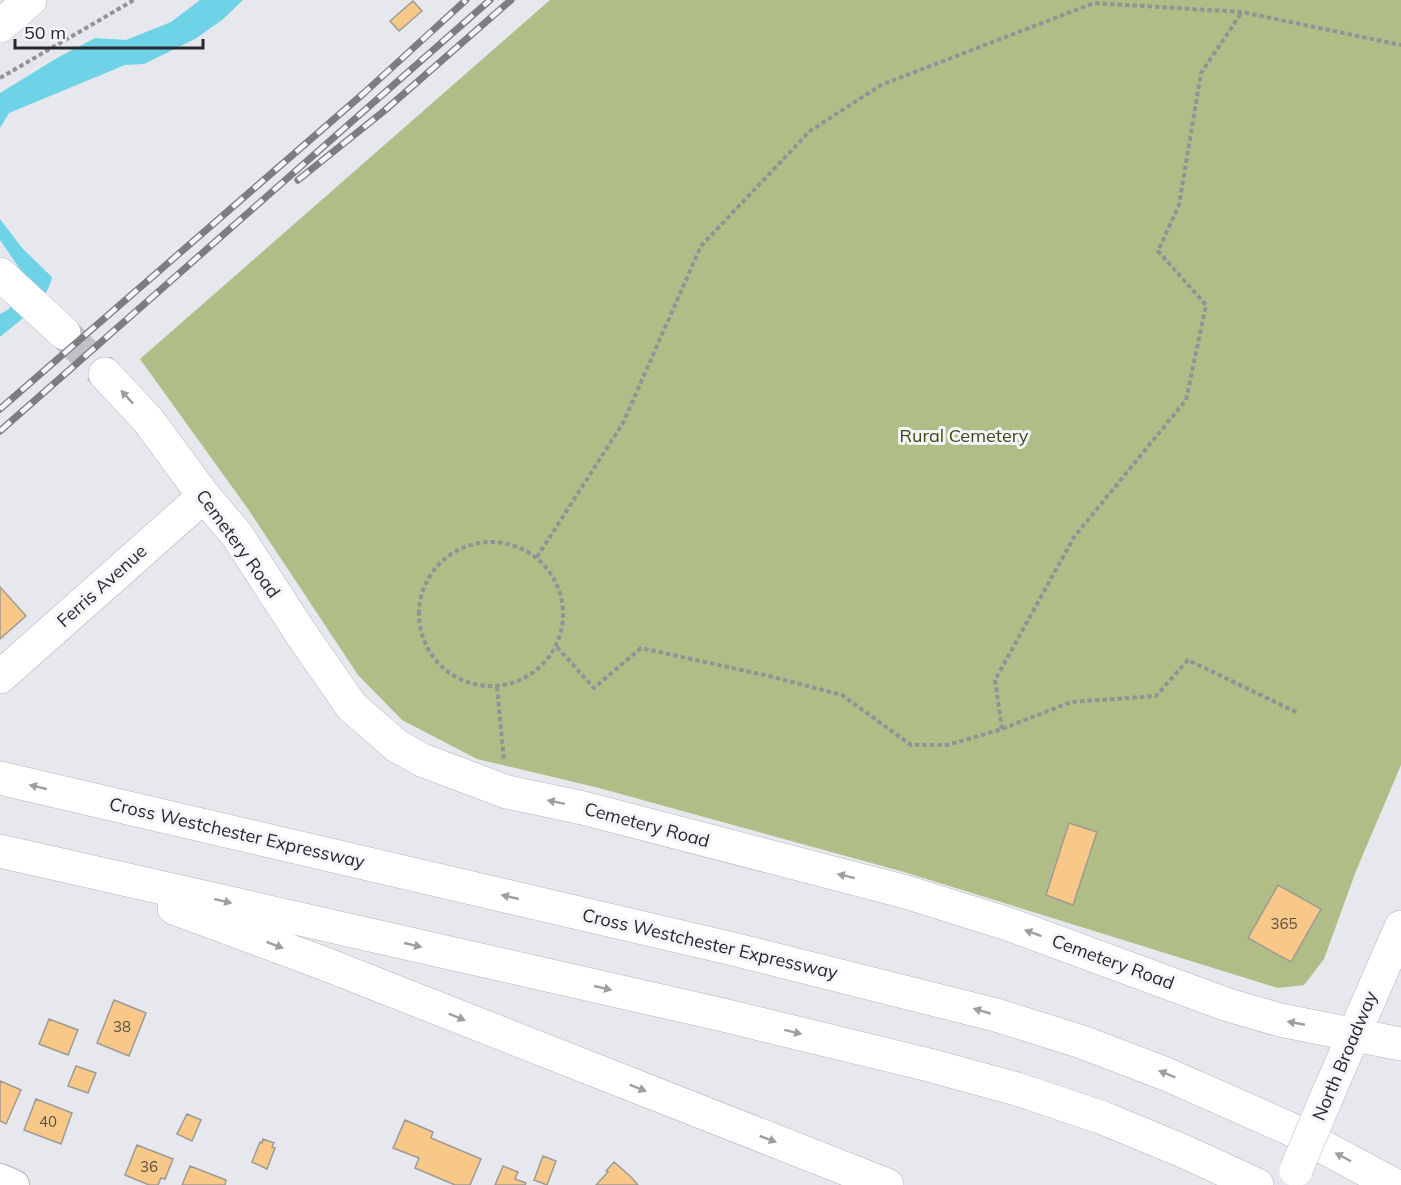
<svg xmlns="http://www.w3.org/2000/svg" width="1401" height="1185" font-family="Mulish,sans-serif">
  <rect width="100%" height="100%" fill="#e6e8ed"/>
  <path fill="#b1bd87" d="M550 0H1401V765L1356 871 1324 959 1304 985 1278 988 904 872 599 788 477 759 402 720 358 675 248 509 140 359Z"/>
  <path fill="#6fd3e7" d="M200 0H243L222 20 195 39 144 64 125 65 9 113 0 128V93L57 58 95 38 126 40 171 22Z
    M0 219 23 249 52 277C47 303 19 321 0 337V314L9 309 26 278 0 240Z"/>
  <path fill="#f8c888" stroke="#9e9a96" stroke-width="1.5" d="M413 1 422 11 399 31 390 21Z
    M0 587 26 616 0 639Z
    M1069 823 1097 832 1073 905 1046 895Z
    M1278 885 1321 909 1291 962 1248 938Z
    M114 1000 146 1013 129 1056 97 1043Z
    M49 1019 78 1030 68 1055 39 1044Z
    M76 1066 96 1073 88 1093 68 1086Z
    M0 1081 21 1090 6 1124 0 1121Z
    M36 1099 72 1113 61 1144 24 1130Z
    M187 1114 201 1120 192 1141 177 1134Z
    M405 1120 433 1132 431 1138 481 1159 470 1185H455L415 1168 419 1158 393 1148Z
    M263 1139 274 1143 272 1147 275 1148 267 1169 252 1162 260 1142 262 1143Z
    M137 1145 173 1159 165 1179 161 1178 158 1185H149L125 1175Z
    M543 1156 556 1161 547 1185 534 1180Z
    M614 1162 630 1176 638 1185H596L608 1172 606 1171Z
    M190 1166 226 1180 225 1185H182Z
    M503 1166 518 1172 515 1179 526 1183 525 1185H495Z"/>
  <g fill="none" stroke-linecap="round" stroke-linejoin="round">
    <path stroke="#c0c2c6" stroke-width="33" stroke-dasharray="33 16" stroke-linecap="butt" d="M64 333 105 374"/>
    <defs>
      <path id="street" d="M0 1179 14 1185"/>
      <path id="secondary" d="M0 274 64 333
        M105 374 148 420 204 496 237 535 302 635 352 707 397 746 422 760 507 792 583 808 906 892 1008 924 1228 1005 1280 1020 1401 1044
        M0 677 204 496"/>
      <path id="primary" d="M1328 1094 1401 927"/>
      <path id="highway" d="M0 26 30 0
        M0 778 733 949 996 1015 1082 1042 1166 1074 1288 1128 1394 1185
        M0 851 719 1014 929 1065 1017 1089 1103 1118 1183 1151 1257 1185
        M174 908 320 962 887 1185"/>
    </defs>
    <use href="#street" stroke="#b3b5ba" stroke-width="32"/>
    <use href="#secondary" stroke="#b3b5ba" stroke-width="34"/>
    <use href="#primary" stroke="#b3b5ba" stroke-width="34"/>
    <use href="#highway" stroke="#b3b5ba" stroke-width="34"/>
    <path stroke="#929397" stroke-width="4" stroke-dasharray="4.5 3" stroke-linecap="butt" d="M0 78 134 0
      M419 614a72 72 0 1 1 144 0a72 72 0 1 1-144 0Z
      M537 557 623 423 701 246 810 131 881 85 1094 3 1242 12 1401 45
      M557 647 594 688 641 648 769 676 842 695 911 745H948L1002 729 1071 702 1156 696 1188 660 1298 713
      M497 687 504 761
      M1002 729 995 680 1074 537 1186 400 1206 305 1158 251 1179 205 1201 73 1242 12"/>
    <use href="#street" stroke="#fff" stroke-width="30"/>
    <use href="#secondary" stroke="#fff" stroke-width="33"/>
    <use href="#primary" stroke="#fff" stroke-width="33"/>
    <use href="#highway" stroke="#fff" stroke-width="33"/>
    <defs>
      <path id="rail" d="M298 180 384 111 511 0
        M0 409 364 93 466 0
        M0 431 490 0"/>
    </defs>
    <use href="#rail" stroke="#7c7d81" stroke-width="7"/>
    <use href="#rail" stroke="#f3f5fa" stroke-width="4.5" stroke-dasharray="14" stroke-linecap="butt"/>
    <defs>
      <path id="primary-bridge" d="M1296 1170 1328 1094"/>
    </defs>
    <use href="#primary-bridge" stroke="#b3b5ba" stroke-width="34" stroke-linecap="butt"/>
    <use href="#primary-bridge" stroke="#fff" stroke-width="33"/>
  </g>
  <defs><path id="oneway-solid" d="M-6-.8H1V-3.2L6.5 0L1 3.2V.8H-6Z" transform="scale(1.5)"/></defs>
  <g fill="#9e9e9f">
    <use href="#oneway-solid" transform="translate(127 397) rotate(-133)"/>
    <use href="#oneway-solid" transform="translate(38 787) rotate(-167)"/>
    <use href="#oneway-solid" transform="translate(556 802) rotate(-168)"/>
    <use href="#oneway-solid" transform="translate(846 876) rotate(-166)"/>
    <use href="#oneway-solid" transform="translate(510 897) rotate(-167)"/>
    <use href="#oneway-solid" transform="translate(223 901) rotate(13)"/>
    <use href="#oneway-solid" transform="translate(1033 933) rotate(-160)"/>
    <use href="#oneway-solid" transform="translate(275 945) rotate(21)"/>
    <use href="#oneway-solid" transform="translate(413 945) rotate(13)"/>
    <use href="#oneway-solid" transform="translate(603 988) rotate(13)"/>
    <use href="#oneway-solid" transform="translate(982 1011) rotate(-164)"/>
    <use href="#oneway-solid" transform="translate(457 1017) rotate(22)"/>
    <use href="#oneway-solid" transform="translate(1296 1023) rotate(-169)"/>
    <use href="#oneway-solid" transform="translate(793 1032) rotate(14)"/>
    <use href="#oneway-solid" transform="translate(1167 1074) rotate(-158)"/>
    <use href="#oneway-solid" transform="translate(638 1088) rotate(22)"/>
    <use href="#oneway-solid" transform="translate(768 1139) rotate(21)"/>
    <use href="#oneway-solid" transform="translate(1343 1157) rotate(-152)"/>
  </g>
  <g text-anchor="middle" stroke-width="6" stroke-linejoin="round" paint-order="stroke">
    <g font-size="15" fill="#5b5042">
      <text x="1284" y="929">365</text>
      <text x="122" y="1032">38</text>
      <text x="48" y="1127">40</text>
      <text x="149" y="1172">36</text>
    </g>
    <g font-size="18" fill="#3f4711" stroke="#f3f5fa">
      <text x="964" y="442">Rural Cemetery</text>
    </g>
    <g font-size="18" fill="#27282a" stroke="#f3f5fa">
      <text transform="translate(238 544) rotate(54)" y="6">Cemetery Road</text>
      <text transform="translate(102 586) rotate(-42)" y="6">Ferris Avenue</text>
      <text transform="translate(647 825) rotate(15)" y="6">Cemetery Road</text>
      <text transform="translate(237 833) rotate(13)" y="6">Cross Westchester Expressway</text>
      <text transform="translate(710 944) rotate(13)" y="6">Cross Westchester Expressway</text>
      <text transform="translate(1113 962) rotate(20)" y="6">Cemetery Road</text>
      <text transform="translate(1345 1056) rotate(-67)" y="6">North Broadway</text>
    </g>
  </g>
  <path d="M15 39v9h188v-9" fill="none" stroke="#27282a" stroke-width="3"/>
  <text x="24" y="39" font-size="18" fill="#27282a" stroke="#f3f5fa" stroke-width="4.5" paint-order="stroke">50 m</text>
</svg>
